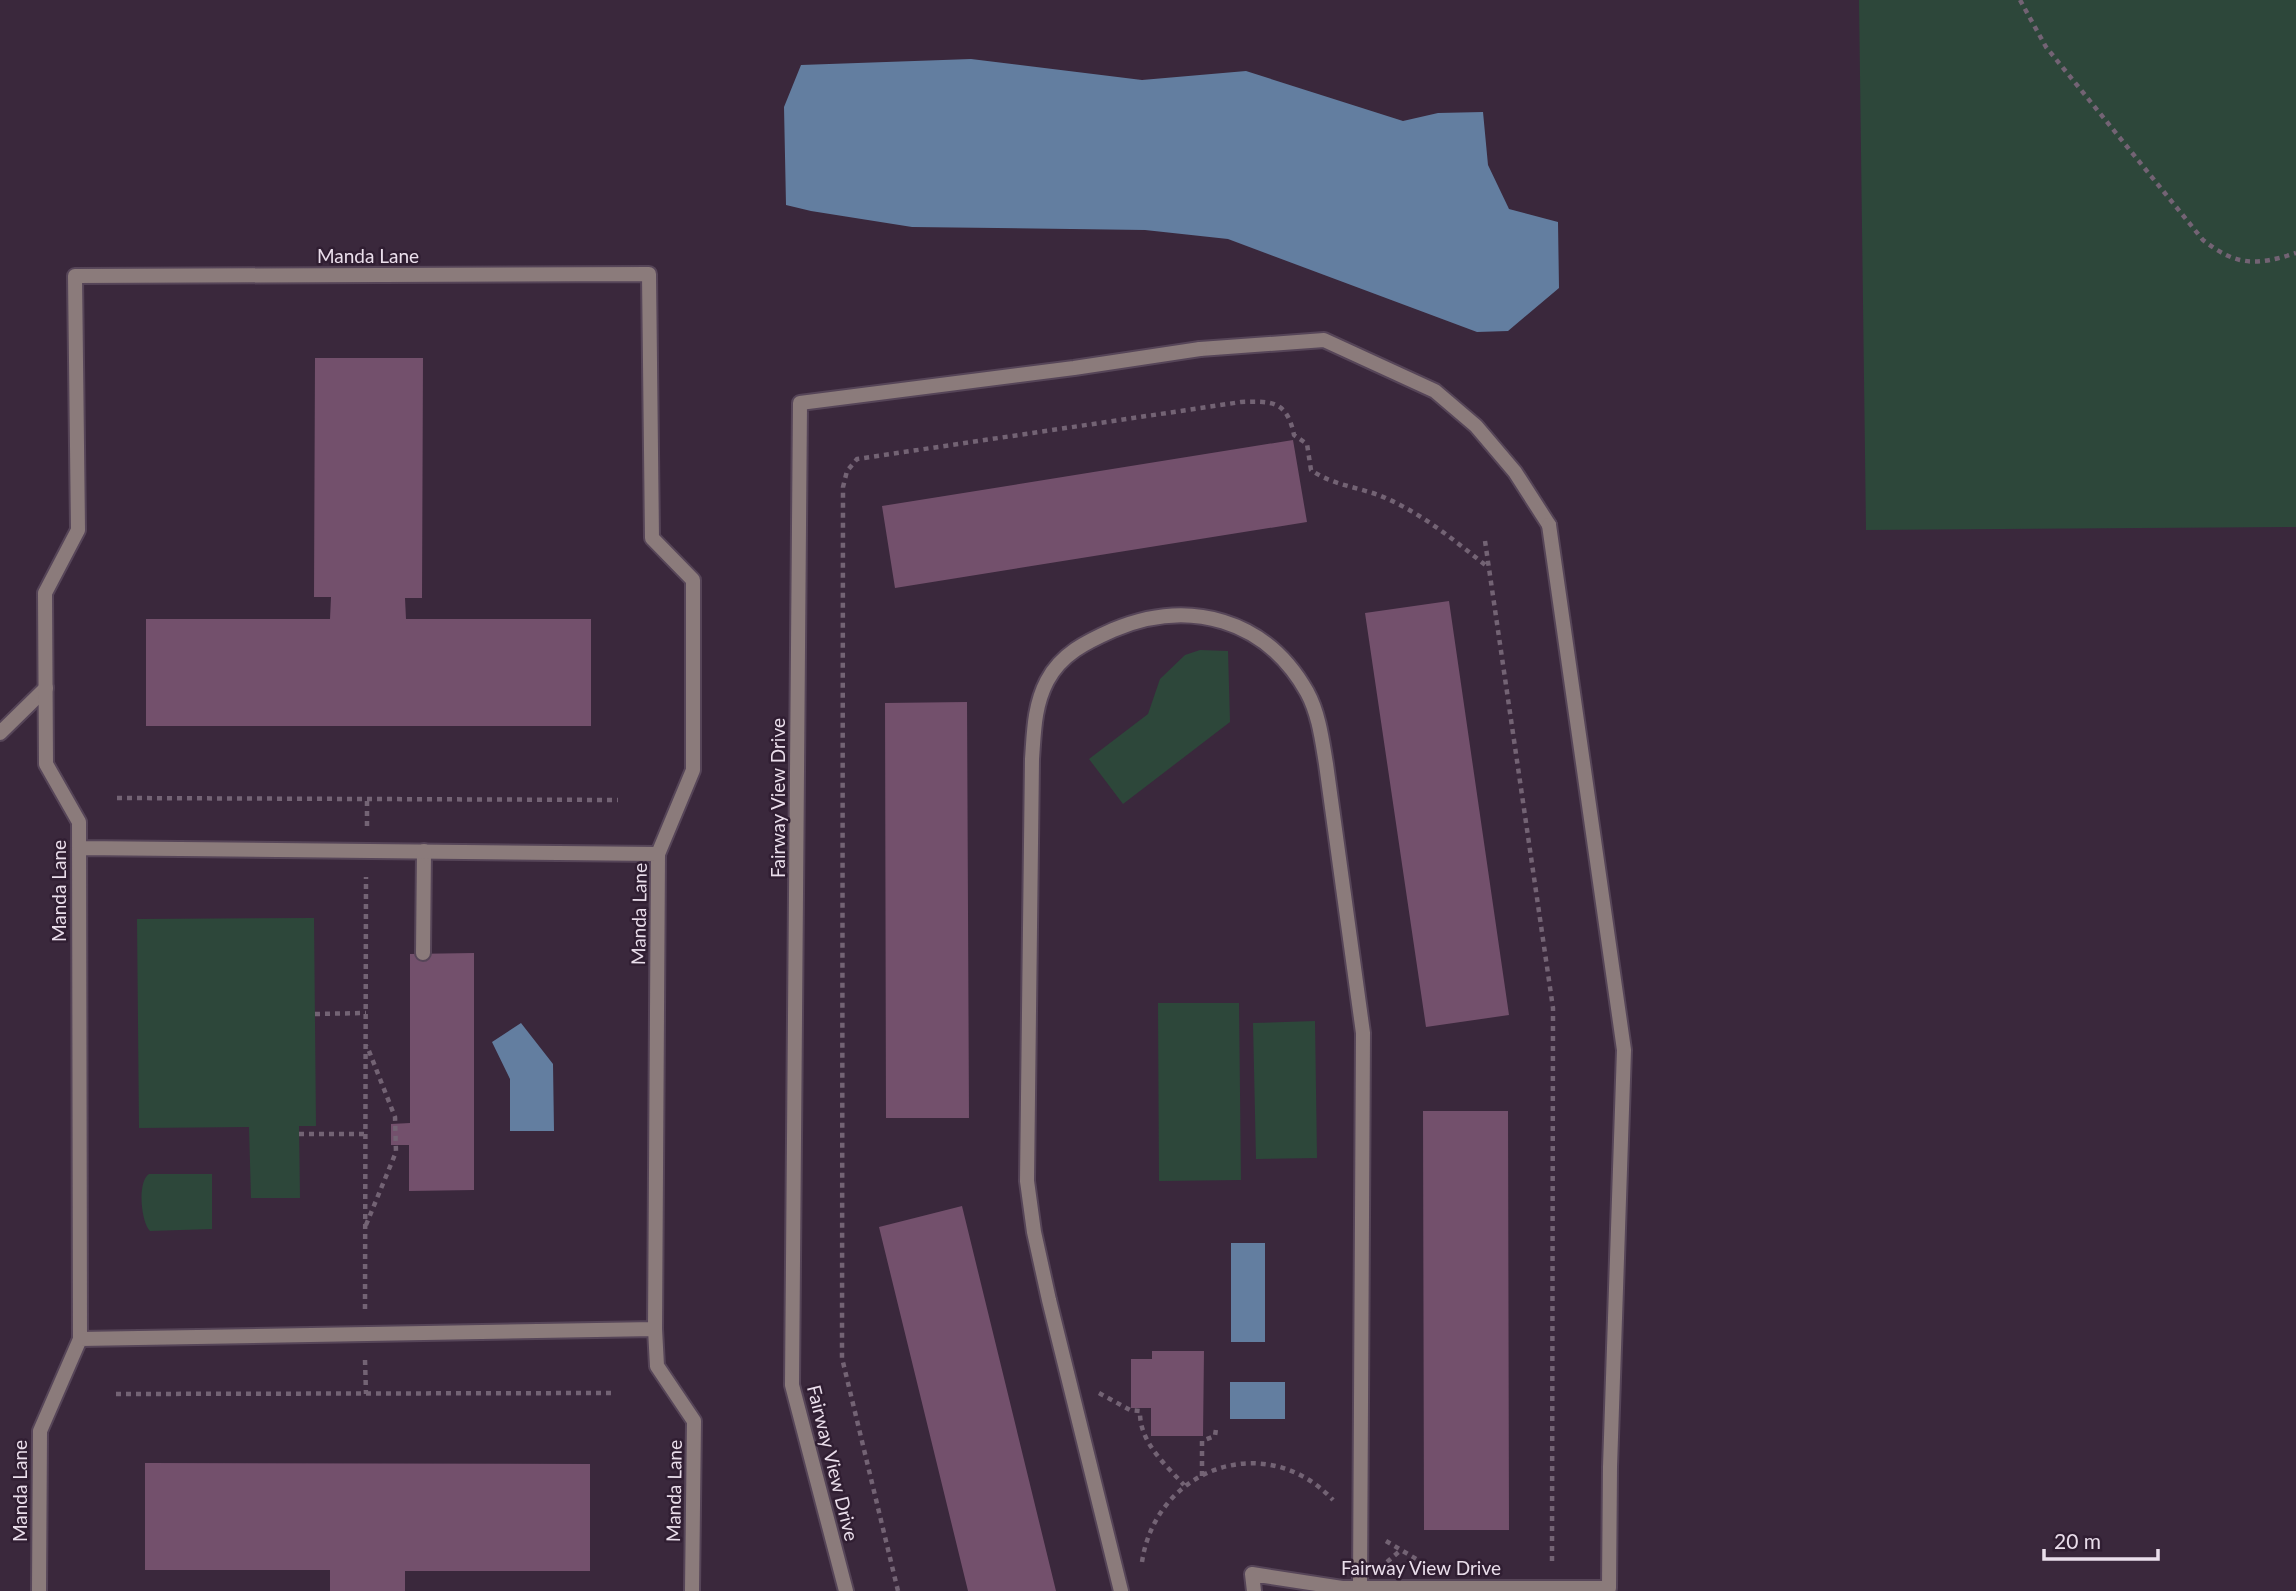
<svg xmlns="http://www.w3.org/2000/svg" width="2296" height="1591" font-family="Lato,sans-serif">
  <rect width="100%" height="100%" fill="#3a283c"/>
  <path fill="#2d473a" d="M1859 0H2296V527L1866 530Z
    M1200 650 1228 651 1230 722 1123 804 1089 759 1148 714 1160 679 1185 655Z
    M314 918 316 1126H299L300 1198H251L249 1127 139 1128 137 919Z
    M1158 1003H1239L1241 1180 1159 1181Z
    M1315 1021 1317 1158 1256 1159 1253 1023Z
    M149 1174H212V1229L150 1231C141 1222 137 1182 149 1174Z"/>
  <path fill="#637ea0" d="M971 59 1142 80 1246 71 1403 121 1438 113 1483 112 1488 165 1509 209 1558 222 1559 288 1508 331 1477 332 1228 239 1145 230 912 227 811 211 786 205 784 107 801 65Z
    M521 1023 553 1064 554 1131H510V1079L492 1042Z
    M1231 1243H1265V1342H1231Z
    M1230 1382H1285V1419H1230Z"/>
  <path fill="#73506c" d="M315 358H423L422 598H405L406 619H591V726H146V619H330L331 597H314Z
    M1293 440 1307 522 895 588 882 506Z
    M1449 601 1509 1015 1426 1027 1365 613Z
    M967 702 969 1118H886L885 703Z
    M474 953V1190L409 1191V1145H391V1124L410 1123V954Z
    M1423 1111H1508L1509 1530H1424Z
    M962 1206 1056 1591H968L879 1227Z
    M1152 1351H1204L1203 1436H1151V1408H1131V1359H1152Z
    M145 1463 590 1464V1571H405V1591H330V1570H145Z"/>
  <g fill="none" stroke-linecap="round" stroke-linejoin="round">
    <defs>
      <path id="lane" d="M1200 349 1324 340 1435 391 1476 426 1515 472 1549 525
        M0 733 46 688
        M423 953 424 851
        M1121 1591 1049 1300 1034 1232 1027 1181 1032 759C1034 732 1034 706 1047 681 1061 654 1086 642 1113 630 1189 598 1266 619 1307 692 1319 714 1322 740 1326 764L1363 1033 1360 1589"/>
      <path id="street" d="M79 848 658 854
        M80 1339 655 1329
        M39 1591 40 1431 80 1339 79 822 46 764 45 593 78 530 75 276 649 274 652 538 693 580V770L658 854 655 1329 657 1366 694 1421 692 1591
        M846 1591 792 1385 800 403 1074 368 1200 349
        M1254 1591 1252 1574 1342 1588H1609L1610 1467 1624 1050 1549 525"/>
    </defs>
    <use href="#lane" stroke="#564558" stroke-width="18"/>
    <use href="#street" stroke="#564558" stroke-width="18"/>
    <path stroke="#736374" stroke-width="4.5" stroke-dasharray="5 5" stroke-linecap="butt" d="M2020 0 2046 47 2203 240C2236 266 2256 266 2296 253
      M1485 541 1553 1008 1552 1564
      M117 798 618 800
      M367 826V799
      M315 1014 366 1013
      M299 1134H365
      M366 1225 396 1152 395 1117 367 1046
      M365 1309 366 877
      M365 1360 366 1394
      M1099 1393 1130 1410 1140 1411C1139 1442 1165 1464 1184 1485
      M116 1394 615 1393
      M1202 1476V1441L1215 1436 1216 1429
      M1386 1541 1418 1560
      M1142 1562C1156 1467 1267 1429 1333 1500
      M1387 1562 1402 1549
      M898 1591 842 1358 843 487 847 471 857 459 1241 402C1271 401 1287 400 1294 435L1307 444 1311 470C1332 485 1358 487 1381 496 1422 513 1455 541 1489 568"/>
    <use href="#lane" stroke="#8b7b7b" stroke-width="14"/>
    <use href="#street" stroke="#8b7b7b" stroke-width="14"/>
  </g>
  <g text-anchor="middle" stroke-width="5" stroke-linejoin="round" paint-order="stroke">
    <g font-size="19" fill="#eadeeb" stroke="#301e32">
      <text x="368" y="263">Manda Lane</text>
      <text transform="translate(778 798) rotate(-90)" y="7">Fairway View Drive</text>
      <text transform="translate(59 891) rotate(-90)" y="7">Manda Lane</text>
      <text transform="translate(639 914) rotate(-89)" y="7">Manda Lane</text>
      <text transform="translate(833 1463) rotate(76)" y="7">Fairway View Drive</text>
      <text transform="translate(20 1491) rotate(-90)" y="7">Manda Lane</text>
      <text transform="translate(674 1491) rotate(-89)" y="7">Manda Lane</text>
      <text x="1421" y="1575">Fairway View Drive</text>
    </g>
  </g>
  <path d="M2044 1549v10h114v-10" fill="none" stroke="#eadeeb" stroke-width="3.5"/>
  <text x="2054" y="1549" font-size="21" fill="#eadeeb" stroke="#301e32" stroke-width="5" paint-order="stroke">20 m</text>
</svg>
